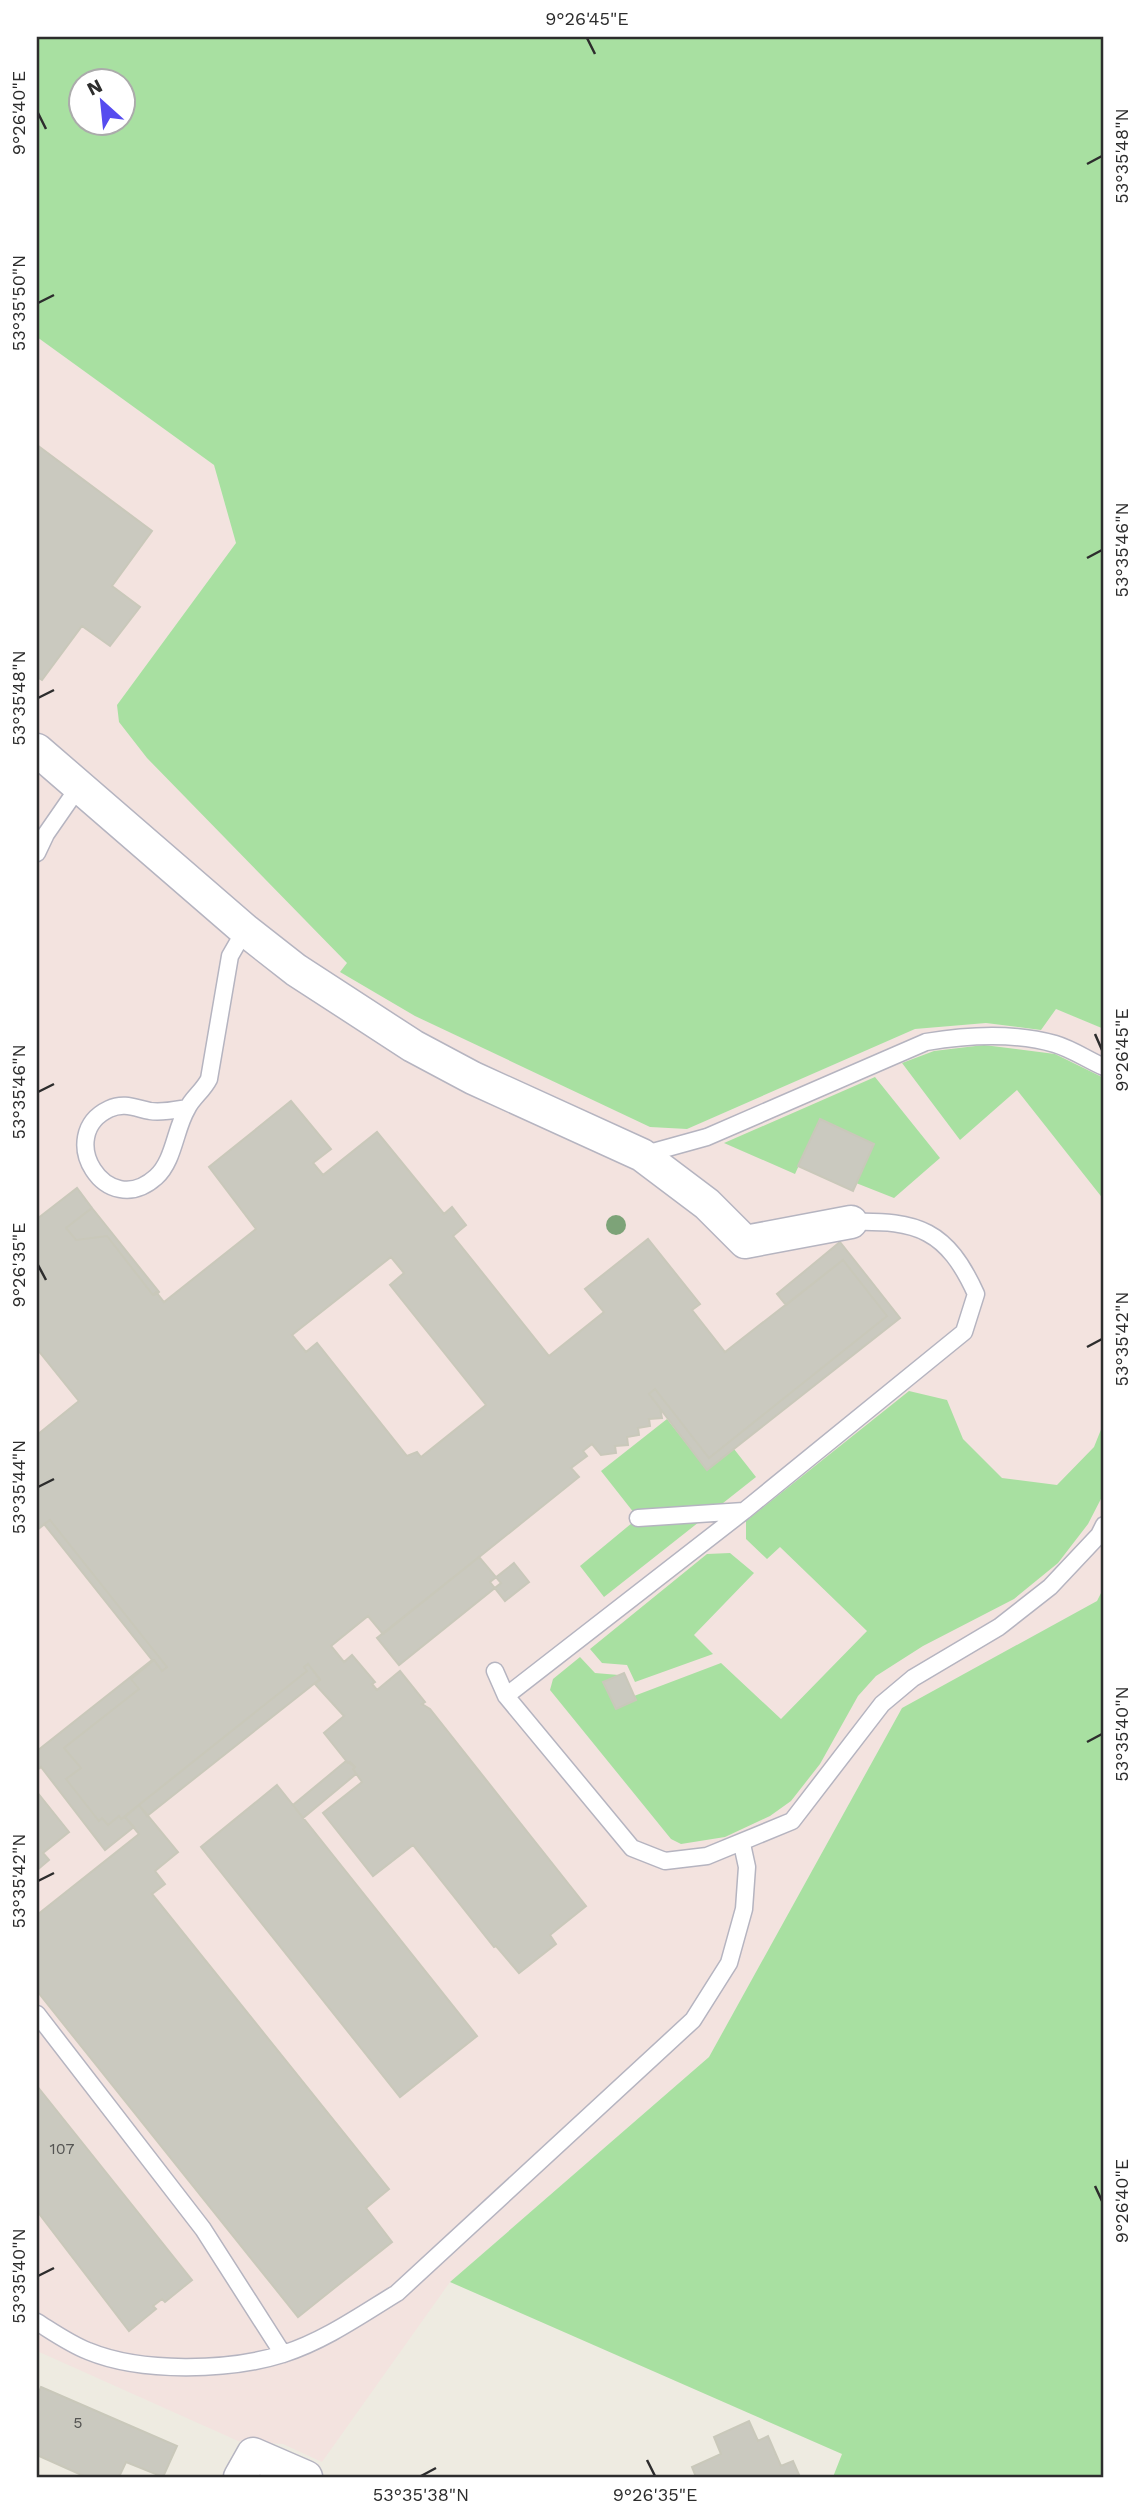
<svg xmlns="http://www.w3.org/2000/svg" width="1141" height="2514" font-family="'Work Sans',sans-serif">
  <rect width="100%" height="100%" fill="#eeebe1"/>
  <path fill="#f3e3df" d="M37 337 214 465 236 543 117 705 347 964 340 972 415 1016 650 1127 687 1129 915 1029 986 1023 1040 1030 1056 1009 1104 1029V1587L1098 1601 902 1708 709 2057 450 2282 322 2462 283 2444 238 2441 37 2351Z"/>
  <path fill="#a8e0a1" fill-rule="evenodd" d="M37 37H1104V1029L1056 1009 1041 1030 986 1023 915 1029 687 1129 650 1127 415 1016 340 972 347 963 147 758 119 722 117 705 236 543 214 465 37 337ZM122 80V122H80V80Z
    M984 1045 1055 1054 1104 1078V1200L1017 1090 960 1140 902 1063 934 1051Z
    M875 1077 940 1158 894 1198 856 1183 874 1144 820 1119 795 1174 724 1143Z
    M909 1391 947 1400 963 1439 1002 1478 1057 1485 1094 1447 1104 1422V1493L1088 1524 1058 1563 1014 1599 923 1646 876 1676 858 1696 820 1764 791 1801 770 1816 725 1837 681 1844 671 1839 550 1690 553 1679 580 1657 595 1673 619 1675 604 1682 616 1709 636 1700 634 1696 721 1663 781 1719 867 1631 780 1547 767 1559 746 1539V1521Z
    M667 1419 707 1470 734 1449 756 1477 604 1597 580 1566 638 1518 601 1471Z
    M730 1553 754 1573 694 1635 713 1654 635 1682 627 1665 602 1663 590 1649 707 1554Z
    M1104 1587V2477H833L842 2454 450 2282 709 2057 902 1708 1097 1601Z"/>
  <path fill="#cac9bf" stroke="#c9c8ba" stroke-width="2" fill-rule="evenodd" d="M37 445 152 531 112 586 140 607 110 646 82 626 42 680 37 677Z
    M291 1101 331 1149 313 1163 323 1175 377 1132 444 1214 452 1207 466 1225 453 1236 549 1356 604 1312 585 1289 648 1239 700 1304 692 1310 725 1352 843 1260 887 1316 709 1458 655 1389 649 1394 660 1408 662 1418 649 1419 650 1426 638 1428 639 1435 627 1437 628 1445 615 1446 616 1453 601 1455 592 1444 583 1451 587 1456 571 1468 579 1477 383 1634 368 1616 331 1646 344 1662 352 1655 375 1682 372 1684 377 1690 400 1671 425 1702 422 1704 430 1709 586 1906 550 1935 556 1944 519 1973 496 1946 494 1947 413 1845 373 1876 323 1813 362 1782 353 1769 355 1767 350 1762 348 1763 324 1733 344 1716 315 1684 320 1680 308 1664 304 1667 307 1671 121 1819 119 1816 108 1825 102 1818 99 1821 66 1779 81 1768 64 1748 139 1689 131 1679 154 1660 162 1671 167 1667 50 1520 37 1530V1435L79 1401 37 1349V1219L77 1188 92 1208 66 1228 76 1240 107 1236 153 1295 156 1292 164 1302 256 1229 209 1167ZM391 1257 404 1273 390 1285 486 1405 421 1457 417 1452 407 1456 317 1343 306 1352 292 1335Z
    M820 1119 874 1144 853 1191 798 1166Z
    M92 1208 159 1292 157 1294 153 1295 107 1236 76 1240 66 1228Z
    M840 1242 900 1318 707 1470 649 1394 655 1389 709 1458 887 1316 843 1260 786 1305 777 1294Z
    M50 1520 167 1667 162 1671 154 1660 131 1679 139 1689 64 1748 81 1768 66 1779 99 1821 102 1818 108 1825 119 1816 121 1819 125 1817 134 1827 105 1850 41 1767 37 1770V1751L152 1660 44 1524Z
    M479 1557 501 1583 399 1665 377 1638Z
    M514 1563 529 1582 505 1601 490 1582Z
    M308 1664 320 1679 147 1816 139 1805 307 1671 304 1667Z
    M624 1673 636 1700 616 1709 603 1682Z
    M346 1761 355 1767 353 1769 356 1774 303 1818 293 1805Z
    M277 1785 477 2036 400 2097 201 1847Z
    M37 1792 69 1832 43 1853 49 1860 37 1870Z
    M139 1805 178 1852 155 1871 165 1884 152 1894 389 2189 366 2208 392 2242 298 2317 37 1991V1915L139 1834 125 1817Z
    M37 2086 192 2280 165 2302 162 2299 153 2306 156 2309 129 2331 37 2211Z
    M41 2387 177 2446 163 2477 126 2462 119 2477H86L37 2455V2397Z
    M749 2421 758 2441 768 2436 781 2466 793 2461 800 2477H696L692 2467 721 2454 714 2437Z"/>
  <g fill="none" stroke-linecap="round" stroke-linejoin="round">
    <defs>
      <path id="lane" d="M37 853 46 834 80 785
        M187 1108C175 1110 162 1113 150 1111 135 1108 124 1102 109 1109 54 1135 106 1222 156 1177 174 1161 175 1129 187 1109 192 1098 203 1091 209 1079L230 956 245 930
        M642 1155 707 1137 926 1042C968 1035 1013 1032 1055 1044 1072 1049 1088 1060 1104 1067
        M638 1518 744 1511
        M495 1671 506 1696 632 1848 665 1861 707 1856 792 1821 882 1704 913 1678 999 1627 1050 1587 1099 1535 1104 1525
        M506 1696 744 1511 964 1332 976 1294C947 1230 918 1220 851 1222
        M37 2014 203 2229 283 2354
        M37 2322C53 2332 70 2344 88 2351 141 2373 229 2371 283 2354 324 2341 361 2315 397 2293L693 2020 729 1963 744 1909 747 1867 742 1844"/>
      <path id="street" d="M37 750 245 930 296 970 413 1046 473 1078 642 1155 707 1204 745 1242 851 1222
        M240 2477 253 2454 306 2477"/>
    </defs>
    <use href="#lane" stroke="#b5b4c0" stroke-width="19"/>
    <use href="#street" stroke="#b5b4c0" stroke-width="35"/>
    <use href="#lane" stroke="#fff" stroke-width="16"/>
    <use href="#street" stroke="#fff" stroke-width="32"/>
  </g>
  <circle fill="#7da378" cx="616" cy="1225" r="10"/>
  <path fill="none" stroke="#2d2d2d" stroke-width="2.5" d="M587 38 595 54M38 113 46 129M1087 164 1102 156M38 303 54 295M1087 558 1102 550M38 698 54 690M1095 1034 1102 1050M38 1092 54 1084M38 1265 46 1280M1087 1347 1102 1339M38 1487 54 1479M1087 1742 1102 1734M38 1881 54 1873M1095 2186 1102 2201M38 2276 54 2268M647 2460 655 2476M421 2476 436 2468"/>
  <g text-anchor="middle" stroke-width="7" stroke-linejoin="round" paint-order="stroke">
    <g font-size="16" fill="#545452">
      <text x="62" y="2154">107</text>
      <text x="78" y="2428">5</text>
    </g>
  </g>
  <rect width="1141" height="2514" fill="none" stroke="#ffffff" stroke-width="77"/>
  <g transform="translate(102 102) rotate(333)"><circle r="33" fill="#ffffff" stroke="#ababab" stroke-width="2"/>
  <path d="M0-5L12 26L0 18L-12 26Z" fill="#564cef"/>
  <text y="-10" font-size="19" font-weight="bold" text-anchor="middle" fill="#2d2d2d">N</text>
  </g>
  <rect x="38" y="38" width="1064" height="2438" fill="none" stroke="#2d2d2d" stroke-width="2.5"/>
  <g font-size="18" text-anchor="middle" fill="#2d2d2d">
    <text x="587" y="25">9°26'45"E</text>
    <text transform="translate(19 113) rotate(-90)" y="6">9°26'40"E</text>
    <text transform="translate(1122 156) rotate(-90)" y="6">53°35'48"N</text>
    <text transform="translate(19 303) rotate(-90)" y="6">53°35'50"N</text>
    <text transform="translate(1122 550) rotate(-90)" y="6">53°35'46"N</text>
    <text transform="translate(19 698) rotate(-90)" y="6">53°35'48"N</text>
    <text transform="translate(1122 1050) rotate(-90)" y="6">9°26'45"E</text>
    <text transform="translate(19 1092) rotate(-90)" y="6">53°35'46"N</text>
    <text transform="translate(19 1265) rotate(-90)" y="6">9°26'35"E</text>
    <text transform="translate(1122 1339) rotate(-90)" y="6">53°35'42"N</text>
    <text transform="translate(19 1487) rotate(-90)" y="6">53°35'44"N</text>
    <text transform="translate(1122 1734) rotate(-90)" y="6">53°35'40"N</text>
    <text transform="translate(19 1881) rotate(-90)" y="6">53°35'42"N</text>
    <text transform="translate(1122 2201) rotate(-90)" y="6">9°26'40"E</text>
    <text transform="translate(19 2276) rotate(-90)" y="6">53°35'40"N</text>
    <text x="421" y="2501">53°35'38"N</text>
    <text x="655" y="2501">9°26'35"E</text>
  </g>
</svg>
